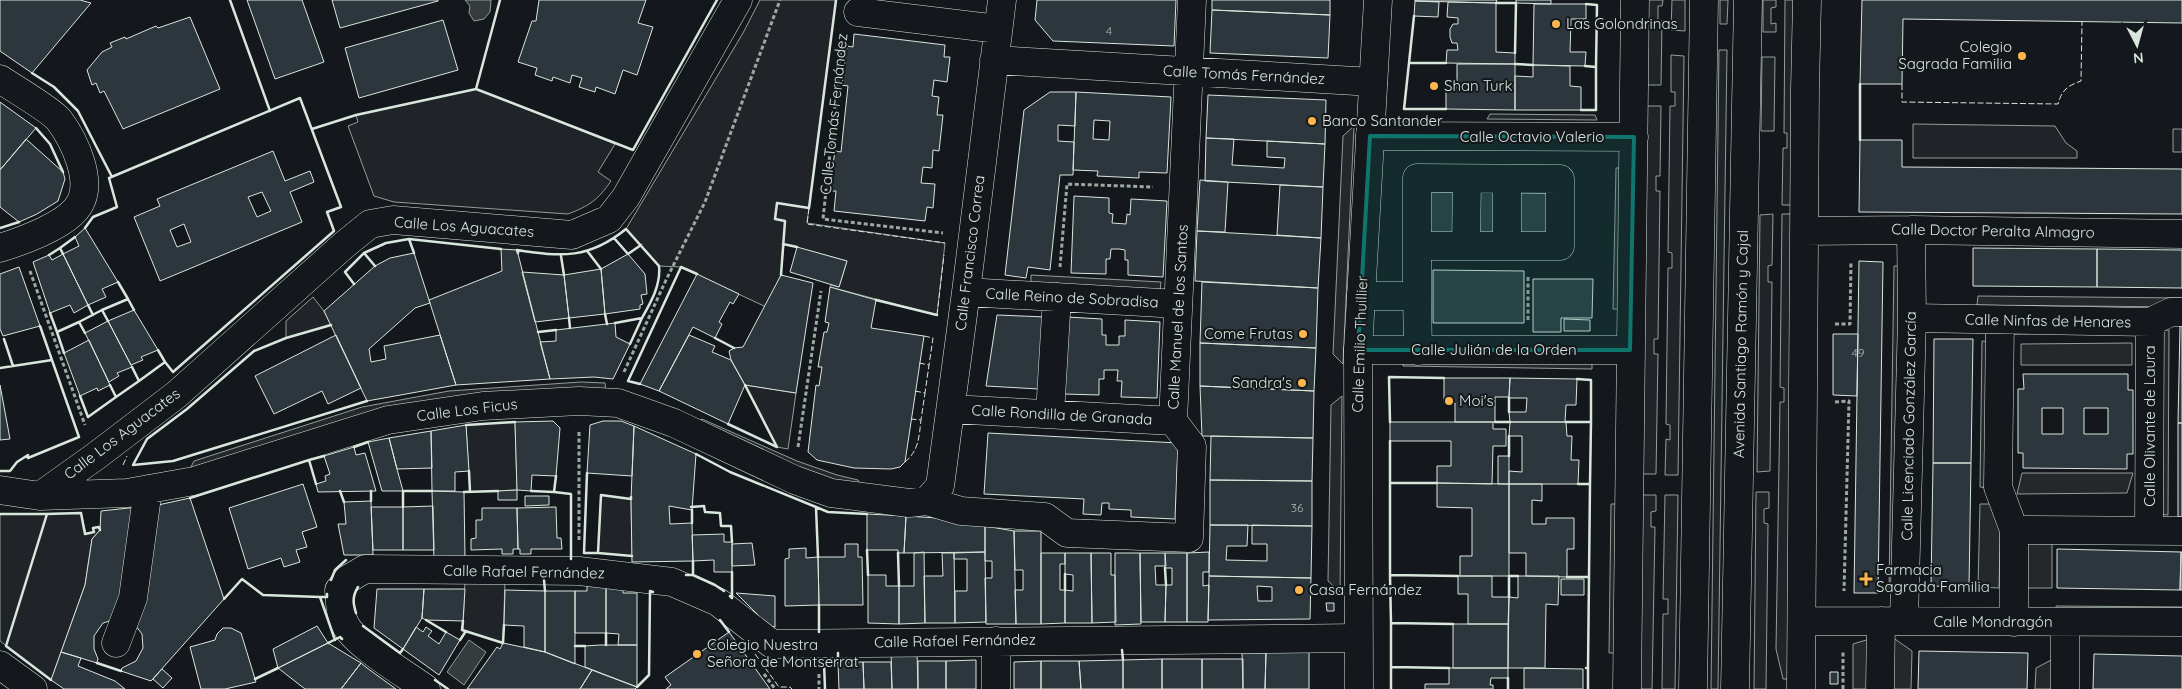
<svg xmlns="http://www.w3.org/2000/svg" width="2182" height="689" font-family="Quicksand,sans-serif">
  <rect width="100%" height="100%" fill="#14181c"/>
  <path fill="#202428" stroke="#939e99" d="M760 0H836L807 223 945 243 937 315 830 287 831 285 839 287 847 261 784 244 781 275 766 307 681 267 659 266 626 229 743 33Z
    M1648 0H1663L1662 6H1658V21H1662L1661 85H1647Z
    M1672 0H1685V31L1671 30Z
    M1720 0H1728L1727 24H1720Z
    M1763 0H1776V7L1771 8V24L1776 23V32H1763Z
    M1785 0H1800L1798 205H1782L1783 148H1787V133H1784Z
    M1719 50H1727L1718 689H1711Z
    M1671 55 1684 56 1678 475H1665L1666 439 1670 440V425L1666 424 1668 268H1672V253L1668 252 1670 106H1675V92H1671Z
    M1762 57H1775L1774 131H1761Z
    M476 89 615 144 598 172 611 181C598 200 589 206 568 214L394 202 374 196 348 126 358 122 356 115Z
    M1646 106H1661L1660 176H1656V191H1660L1658 339H1654V354H1658L1656 474H1642Z
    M1913 124 2055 126 2066 143 2077 151V158H1913Z
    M2173 129H2182V152H2173Z
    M1773 214 1772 265 1768 266V282H1772L1770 471 1757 472 1760 215Z
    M1782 214H1797L1791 679H1783L1776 649 1780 402H1784V388L1780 387Z
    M313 297 324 311 331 325 286 338V321Z
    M745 385 796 393 788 449 777 447Z
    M515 422 517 490 470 492 466 425Z
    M1756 492H1769V508L1764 509V523L1768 524 1766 689H1754Z
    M601 495 631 499 632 556 598 553Z
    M1641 495H1656V511L1651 512V527H1655L1652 689H1638Z
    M1665 495H1678L1675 689H1662L1663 614H1668V599H1663Z
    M81 513 86 534 94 532 93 528 99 527 100 530 92 539 85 585 51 680 0 641V514Z
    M465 580H505L503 643 463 630Z"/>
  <path fill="#24282b" stroke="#939e99" d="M1490 114 1595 115 1597 120 1487 119Z
    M1354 126 1343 364 1333 354 1343 136Z
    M1616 168H1624L1623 309H1613Z
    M1894 266H1904L1899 589 1889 588Z
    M1031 275 1161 282 1160 291 1031 283Z
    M1978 296 2182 298V307L1977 305Z
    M2158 330H2169L2168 515 2157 514Z
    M1982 341 1992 342 1989 488 1980 487Z
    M2132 343V365H2021V344Z
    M1403 357 1592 358V369L1403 366Z
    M581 382 605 383 606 393 581 391 188 473 194 461 362 407 449 391Z
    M1342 396 1340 592 1328 581 1331 405Z
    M702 419 797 461 837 475 858 480 863 488 835 484 696 423Z
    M2022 473H2133L2127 493 2017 494Z
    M1611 504H1621L1619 653H1609Z
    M1980 504H2001L1999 588 1978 587Z
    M2026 540H2052V588H2026Z
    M2056 606 2182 607V616L2056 614Z
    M1892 637 1912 651 1911 689H1892Z
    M1873 638V689H1853V644Z
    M2057 657 2056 689H2035L2036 668Z"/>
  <path fill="#363b3e" stroke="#939e99" d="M465 0H491L490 12 484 19 474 21 469 13 470 6Z
    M469 640 486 652 464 685 447 672Z"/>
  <path fill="#2c363c" stroke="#d8e6dc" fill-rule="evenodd" d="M0 0H80L91 3 32 73 0 51Z
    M247 0H302L324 62 275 79Z
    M332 0H438V1L340 28Z
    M539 0H646L638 23 653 27 637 75 623 70 615 94 596 87 595 92 579 87 582 78 572 75 570 83 553 77 552 81 535 75 537 68 518 62 532 21H536Z
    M1037 0H1176L1174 46 1053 41 1035 20Z
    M1212 0H1330V15L1212 10Z
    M1415 0H1497L1496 3 1415 1Z
    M1516 0H1551V4L1516 3Z
    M1862 0H2182V23L1903 19 1902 84H1860Z
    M1415 1 1439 2 1438 17 1414 16Z
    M1448 2 1496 3V52L1515 53V64L1446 63 1447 50H1458L1457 43H1452L1450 37V29L1453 24H1458V18L1447 17Z
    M1534 4H1586V19H1571L1570 52H1586L1585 66 1533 65Z
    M1212 10 1330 15 1328 58 1210 53Z
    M190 17 220 89 123 129 104 91 100 93 96 83 92 85 87 70 102 52 112 47 110 43 125 37 126 39 156 26 158 28Z
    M443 20 458 70 359 98 345 48Z
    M854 34 945 45 944 57H950L947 82 934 80 932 96 939 97 937 115H943L939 151 933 150 932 168 923 167 921 183 935 184 933 208 927 207 925 221 834 211 836 191H830L832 171 835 151 841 152 848 86 842 85 844 68 847 46 853 47Z
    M1457 64H1515V110L1446 109V87L1457 88Z
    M1533 65 1570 66V86L1581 87V110H1515V76L1533 77Z
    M1050 92H1076L1075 126 1058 125V141L1074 142 1073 175H1060L1050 270 1028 267 1026 278 1005 275 1024 110Z
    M1076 92 1171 97 1167 173 1139 172V178L1097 176 1098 171 1073 170ZM1094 120 1110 121 1109 140 1093 139Z
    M1208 95 1326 100 1325 144 1206 138Z
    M0 102 36 128 0 170Z
    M1206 138 1234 139 1232 165 1284 168 1285 158 1267 157V141L1325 144 1323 187 1205 181Z
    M26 139 63 172 65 179 58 201 37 214 19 222 0 207V170Z
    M1860 140H1902V167L2182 169V214L1859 212Z
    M273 151 285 181 310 171 314 182 290 192 302 222 160 281 134 217 160 206 157 199ZM262 192 271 211 257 217 248 197ZM184 224 191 242 177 247 170 230Z
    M1200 180 1228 182 1225 232 1197 231Z
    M1280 185 1323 187 1321 238 1277 235Z
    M1424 192 1548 193V236H1424Z
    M1074 196 1109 198V213L1113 214 1112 223 1126 224 1127 214 1130 215 1131 199 1167 201 1163 277 1128 275V260H1125V250L1119 249H1111L1110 259H1106V274L1071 273Z
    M85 228 118 282 102 289 106 297 88 305 63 254 79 246 75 237Z
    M1197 231 1321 238 1318 288 1195 281Z
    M797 247 847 261 839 287 790 272Z
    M1973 248 2097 249V287L1973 286Z
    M501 249 517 250 550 379 456 385 429 300 502 271Z
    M2097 249 2182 250V288L2097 287Z
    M414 253 430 303 415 308 369 349 371 362 386 359 384 346 440 335 456 385 367 401 324 311 375 266 390 258Z
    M63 254 88 305 74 313 70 305 50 313 33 262 49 255 52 260Z
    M628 254 645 274 647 294 641 295 643 304 640 305V309L605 314 601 269Z
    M1859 261 1883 262 1878 593H1854Z
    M19 267 40 326 3 336 0 329V274Z
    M601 269 605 314 569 318 564 275Z
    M1433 270 1524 271V323H1433Z
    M522 272 564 275 569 318 535 322Z
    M697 274 739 294 733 304 730 302 719 322 722 324 715 338 693 327 659 391 640 384Z
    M781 275 813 283 796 393 745 385 731 360 729 351 734 348 743 347Z
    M1533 279H1593L1592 318H1561V332H1533Z
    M1202 282 1318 288 1316 348 1200 343Z
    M830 287 876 300 871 328 924 336 905 462 900 467 891 469 854 468 817 460 808 452 816 385 819 386 822 367H818L824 332H827L829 323 825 322Z
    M134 310 158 350 141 357 143 360 131 365 108 321Z
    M997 315 1046 317 1039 389 986 386Z
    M1067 317 1102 319V335H1106V345H1119V336H1125V320L1160 322 1157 398 1121 397 1122 381H1117L1118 370H1104V379H1099V395L1064 394Z
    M1564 319 1590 320V331H1564Z
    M108 321 132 367 117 373 119 376 109 382 85 333Z
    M615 323 616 337 630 344 613 379 594 377 550 379 540 342 556 341V330Z
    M2180 326H2182V423H2178Z
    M1833 334H1858L1857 396 1833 395Z
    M336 335 361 388 328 404 322 391 274 414 255 376Z
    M689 335 715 346 712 352 731 360 745 385 728 424 659 391Z
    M1934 339H1973L1971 463H1933Z
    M89 340 110 385 98 391 97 388 80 396 64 353Z
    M1200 343 1316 348 1314 391 1200 386Z
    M2023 374H2128V390H2133V454H2127V469L2023 468V453H2018V389H2024ZM2042 408H2063V434H2042ZM2084 408H2108V434H2084Z
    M1444 378H1510L1509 397H1495V422H1455V403L1444 402Z
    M1510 378 1577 379 1576 405H1566L1565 422H1510L1509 412H1526L1527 398H1509Z
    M0 385 10 439 0 440Z
    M1200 386 1314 391 1313 438 1202 436Z
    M553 421 560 428 556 476 532 475 531 491 517 490 515 422Z
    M603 421H621L634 426 632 476 587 473 590 425Z
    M1390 422H1493V429H1506V446H1493L1492 484 1437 483V466H1451V441H1390Z
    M1510 422H1566L1567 436H1572L1571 460H1579L1578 484H1509V471L1522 472V436H1509Z
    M2178 423H2182V517H2178Z
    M466 425 469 471 455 472V491H432L431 431Z
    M634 426 696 454 692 510 669 506 670 524 692 523 693 561 632 562 631 499Z
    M431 431 432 468 397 469 389 438Z
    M988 433 1178 443 1175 519 1131 517V510L1109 509V503H1102L1101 515 1083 514 1084 499 984 494Z
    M1211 436 1313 438 1312 481 1210 480Z
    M389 438 397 469 403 491H382L368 442Z
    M354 447 356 455 365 453 376 491 318 492 316 484 326 481 325 476 330 474 324 456Z
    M1498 456H1509V484H1498Z
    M1933 463H1971L1969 587 1931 586Z
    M1210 480 1312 481V526L1210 525Z
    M1437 483 1509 484V576H1460V556H1472V508L1437 507Z
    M303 484 317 527 302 532 307 547 296 550 300 562 284 567 281 558 248 569 229 508Z
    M1509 484H1542V501L1532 500V524H1546V518H1574V549H1567V577L1526 576V553H1509Z
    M517 490V500H498V491Z
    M432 491 464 492 465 559 434 560Z
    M525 496H549V505L525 506Z
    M190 498 224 599 151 681 121 671 122 668 136 661 143 648 142 634 135 625 158 505Z
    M371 501 373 555H344L338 524H346L344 502Z
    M433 506 434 550H403V507Z
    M138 507 116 619 103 623 94 636V649L98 659 97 663 61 652 85 585 92 539 100 530 101 511Z
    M371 507H403V550H373Z
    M556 507 557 538H561L562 549H531V554H520V549H518L517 508Z
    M482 508H517L518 549H513V554H502V549L471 550V539L476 538V520H482Z
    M867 514 906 516 904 553H898V550H867Z
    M906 516 968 520 985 526V552L904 553Z
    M1210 525H1248L1247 546H1227L1226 560 1267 561V544H1252V525L1312 526 1311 578 1209 576Z
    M985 526 1014 531 1016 624H986L985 578H992V561H985Z
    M1014 531H1041V624H1016L1015 590H1023V570H1015Z
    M724 534V542H732V572H714V560L693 561 692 535Z
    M752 543 755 565 732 566V544Z
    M845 544H858V557H862L863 605H819L818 557H845Z
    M806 548V558L818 557 819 605 785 606V559L789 558V549Z
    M2057 549 2181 552 2180 590 2057 588Z
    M924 552 925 623 899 624V586H914V553Z
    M985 552 986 622 955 623V591H967V559H954V553Z
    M1209 552V572H1203V586L1209 585 1208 622H1187V553Z
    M2181 552H2182V590H2180Z
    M942 553H954L955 623H925L924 576H943Z
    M1041 553H1065V564H1060V590H1065V623L1041 624Z
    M1065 553H1091L1092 623H1065V590L1073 591V575L1065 574Z
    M1091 553H1111V575H1115L1116 622 1092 623Z
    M1115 553H1140L1141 624 1115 625Z
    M1140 553H1165L1166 566H1155L1156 585H1166L1165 622H1141Z
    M1165 553H1187V622H1165L1166 585H1172V568H1165Z
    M868 575H886V586H899V624L868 623Z
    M1209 576 1311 578 1310 619 1208 620ZM1257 586 1272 587V601H1258Z
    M1458 576H1492V597H1509L1508 624H1468V594H1458Z
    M1518 576H1559L1558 605 1546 604 1545 668H1508L1509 597 1518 598Z
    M1561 579H1584V595H1561Z
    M587 585H606V633H575V591H587Z
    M606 585 623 586V593H637V645H618L619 634 606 633Z
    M377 589H424L422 618 403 649 374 628Z
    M424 589H465L463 621 426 620 422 618Z
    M505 590 545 591V652L524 647V626L504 625Z
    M545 591H575V664L545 652Z
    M736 593 775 596V627L761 625V618Z
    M1326 603H1334V611H1327Z
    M1453 624H1508V668H1453Z
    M317 626 328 643 278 668 273 649Z
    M416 627 423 632 426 627 432 631 428 636 439 644 446 632 460 640 439 675 403 649Z
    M223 628H231L241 633 256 682 225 689H201L190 647 215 640 217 634Z
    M729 632 770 689H666L671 685 665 677Z
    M328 643 361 663 341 689H305L278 668Z
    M503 643 545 652 592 670 580 689H467L497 647 500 649Z
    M600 645H637V687L585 667V646Z
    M1266 651H1309V689H1265Z
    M1919 651 2028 653 2027 689H1918Z
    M61 652 81 658 78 666 115 681 125 689H64L51 680Z
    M891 652H917L918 689H892Z
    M1242 653H1266L1265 689H1243Z
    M2094 654 2182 656V689H2093Z
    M1162 659H1202V689H1162Z
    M1162 659V689H1123V660Z
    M1202 659H1243V689H1202Z
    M976 660V689H946V661Z
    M1123 660V689H1081L1079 661Z
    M918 661H946V689H918Z
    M1041 661V689H1014V662Z
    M1041 661H1079L1081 689H1041Z
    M838 662H863L864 689H839Z
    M863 662H891L892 689H864Z
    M361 663 367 668 396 689H341Z
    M1449 668H1508V678H1491L1490 685H1493V689H1425V684H1449Z
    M1524 668 1583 669V689H1524Z
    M162 669 172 678 163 688 153 679Z
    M592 670 597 672 637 687 635 689H580Z
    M1830 672H1838V684H1830Z"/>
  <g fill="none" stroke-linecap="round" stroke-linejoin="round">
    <defs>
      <path id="minor" d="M858 12 998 29
        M994 60 1373 82
        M0 79C13 88 51 110 59 120 74 140 94 181 79 205 67 225 22 241 0 248
        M1370 136 1634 137
        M1804 231 1911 230 2182 234
        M1417 246V178L1560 179V246H1507
        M1466 246 1467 179
        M966 292 1178 304
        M1361 296H1417V246H1507V179
        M1417 296 1418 351
        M1912 318 2150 322 2171 312H2182
        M2000 321 1998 487 2014 530V622
        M1358 350H1630
        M951 409 1173 421
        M1050 414 1057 297
        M0 490 40 496 127 493 194 481 388 420 483 406 579 401 618 403 674 423 795 480 831 493 909 503 927 501 961 511 1045 517 1067 533 1189 538 1192 446 1173 421 1192 0
        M40 496 96 456 176 395 344 245 370 224 393 220 572 235 609 219 626 197 738 0
        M927 501 940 486 966 292 1002 0
        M2014 530 2182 531
        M2149 531 2150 322
        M1803 621 2182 622
        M1904 621 1912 318 1911 230
        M2065 622V689
        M996 641V689
        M116 643 133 598 148 489
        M0 665 33 689
        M426 689C407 675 354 644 345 624 340 614 340 602 339 590L348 579 365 569 579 571 672 582 718 602 772 644 1358 638
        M1627 689 1635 0
        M1801 689 1805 90 1807 0
        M1880 689 1881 621"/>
      <path id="major" d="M1359 689 1358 350 1378 0
        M1693 689 1704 0
        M1735 689 1748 0"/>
    </defs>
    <use href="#minor" stroke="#d8e6dc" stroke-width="29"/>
    <use href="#major" stroke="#d8e6dc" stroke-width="29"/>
    <path stroke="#9da8a2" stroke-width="3" stroke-dasharray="4 2.5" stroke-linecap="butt" d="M842 40 823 219 943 233
      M1060 267 1067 184 1153 187
      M30 271 85 425
      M1528 320V276
      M1835 324H1850L1851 261
      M624 372 666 280 705 202 780 0
      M1835 402 1849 401 1844 591
      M798 447 821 291
      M579 540V432
      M764 674 775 689
      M819 674V689
      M1843 689V652"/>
    <use href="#minor" stroke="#14181c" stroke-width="28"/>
    <use href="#major" stroke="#14181c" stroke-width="28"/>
    <path stroke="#d8e6dc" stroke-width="1" stroke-dasharray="6 2.5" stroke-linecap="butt" d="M1902 84V102L2058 104C2062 90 2067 86 2081 81L2082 21
      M809 208 807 224 945 243
      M937 315 944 255
      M924 336 933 338 929 365
      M919 363 929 365 925 393
      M915 391 925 393 921 420
      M905 462C919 450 919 437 921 420L911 419
      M123 465 127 456
      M755 654 779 687H790L792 689"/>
    <path stroke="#d8e6dc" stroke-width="2.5" d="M230 0 270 111
      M1496 3H1516L1515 53
      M1586 4 1597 5 1596 67
      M1409 63 1414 16
      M1515 64 1533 65
      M32 73 54 87 78 111 112 177
      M476 89 633 150 717 0
      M1446 109H1404L1409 63H1446
      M1581 110H1596V67L1585 66
      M36 128 50 144 63 172
      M312 129 356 115 476 89 500 0
      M1860 140V84
      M0 228 19 222
      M85 228 93 217 117 207 109 178 300 98 341 207 327 212 334 231 173 372 165 362
      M614 238 628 254 641 245
      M783 244 797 247
      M588 252 601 269
      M364 253 375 266
      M414 253 409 239 501 249
      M518 253 517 250C562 257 589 259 626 229L659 266C661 285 651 302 642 318
      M63 254 60 248 75 237
      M49 255 60 248
      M561 256 564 275
      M781 275 785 221 775 219 777 203 809 208 836 0
      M118 282 128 299
      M354 284 345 272 364 253 386 243 409 239
      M876 300 937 315
      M88 305 93 315
      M102 310 128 299 134 310
      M50 313 57 332
      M605 314 607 324
      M569 318 570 328
      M79 322 102 310 108 321
      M615 323 642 318 630 344
      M331 325 286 338 254 351 187 409 147 439 133 465 173 461 367 401
      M538 332 556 330
      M715 338 734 348
      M4 339 13 366
      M64 353 57 332 79 322 85 333
      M132 367 139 381 165 362 158 350
      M0 368 52 360
      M1577 379 1591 380V422
      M640 384 628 381 681 267 697 274
      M110 385 116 397 139 381
      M80 396 88 417 116 397
      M1509 398V412
      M1390 422 1389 377 1444 378
      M1495 422H1510
      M1566 422H1591L1590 484
      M728 424 777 447 745 385
      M466 425 515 422
      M1390 441V483H1437
      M354 447 368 442
      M696 454 730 472 816 507 818 557
      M1509 456V436
      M0 471H10L17 462 28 455V458L79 437 40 326
      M469 471 470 492
      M587 473 584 553H598L601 495 631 499V497
      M1390 483V575L1458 576
      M316 484 309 460 324 456
      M1578 484H1590L1589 577
      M340 491 344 502
      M371 491V501
      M531 491 554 492 556 476
      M464 492 498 491
      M554 492 571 494V559
      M190 498 309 460
      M403 507V491H432
      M691 507 704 506 705 512 720 513 721 526H731L732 542
      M816 507 828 512 867 514
      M692 510V523
      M0 514H47
      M867 550 868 575
      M598 553 632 556
      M898 553 899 586
      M1165 568 1166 585
      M686 575H693V561
      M693 575 715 585 724 591
      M1390 575 1391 623 1453 624
      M1567 577H1589L1588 668
      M331 580 335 570 346 560
      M544 580 545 591
      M1065 590V574
      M730 596 732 598V572
      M320 597 335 640
      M1509 597V576H1518
      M224 599 242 579 263 595 320 597H327V594
      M819 605V632
      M356 613C353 603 352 597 358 587
      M426 620 446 632
      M720 620 729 632
      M463 621 462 630 503 643 504 625
      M1391 623V667L1449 668
      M363 626 400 653 403 649
      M460 640 466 631
      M328 643 340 637 342 639
      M606 645V633
      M575 646H585
      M1122 650 1123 660
      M97 663 121 671
      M1391 667V689
      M1586 668H1588V689
      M255 679 278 668
      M51 680 6 646 47 514 81 513 85 534 94 532 93 528 99 527 100 530
      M435 680 448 689
      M637 687 649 675 650 591 653 592
      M825 689 824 663 838 662V653
      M1508 689V678"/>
  </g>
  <path fill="#0f766e" fill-opacity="0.2" stroke="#0f766e" stroke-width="4" stroke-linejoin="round" d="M1370 136 1634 137 1630 350H1358Z"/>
  <g fill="#ffb74d" stroke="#14181c" stroke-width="2">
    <circle cx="1556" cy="24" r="5"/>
    <circle cx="2022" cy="56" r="5"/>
    <circle cx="1434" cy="86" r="5"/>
    <circle cx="1312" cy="121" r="5"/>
    <circle cx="1303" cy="334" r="5"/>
    <circle cx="1302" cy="383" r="5"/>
    <circle cx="1449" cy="401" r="5"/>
    <path d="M1863.5 571.5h5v5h5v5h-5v5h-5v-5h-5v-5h5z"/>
    <circle cx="1299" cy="590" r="5"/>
    <circle cx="697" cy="654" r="5"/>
  </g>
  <g text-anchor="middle" stroke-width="4" stroke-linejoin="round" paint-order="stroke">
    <g font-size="12" fill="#adbab4">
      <text x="1109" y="35">4</text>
      <text x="1858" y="357">49</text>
      <text x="1297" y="512">36</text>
    </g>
    <g font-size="15" fill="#d8e6dc" stroke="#14181c" text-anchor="start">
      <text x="1566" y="29">Las Golondrinas</text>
      <text x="2012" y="52" text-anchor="end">Colegio<tspan x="2012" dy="17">Sagrada Familia</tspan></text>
      <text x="1444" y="91">Shan Turk</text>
      <text x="1322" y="126">Banco Santander</text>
      <text x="1293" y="339" text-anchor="end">Come Frutas</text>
      <text x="1292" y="388" text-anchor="end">Sandra's</text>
      <text x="1459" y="406">Moi's</text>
      <text x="1876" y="575">Farmacia<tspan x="1876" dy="17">Sagrada Familia</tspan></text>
      <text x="1309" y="595">Casa Fernández</text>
      <text x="707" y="650">Colegio Nuestra<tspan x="707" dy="17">Señora de Montserrat</tspan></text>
    </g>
    <g font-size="15" fill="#d8e6dc" stroke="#14181c">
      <text transform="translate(1244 75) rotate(3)" y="5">Calle Tomás Fernández</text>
      <text transform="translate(834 114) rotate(-84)" y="5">Calle Tomás Fernández</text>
      <text x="1532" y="142">Calle Octavio Valerio</text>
      <text transform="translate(464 227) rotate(4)" y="5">Calle Los Aguacates</text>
      <text transform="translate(1993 231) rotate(1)" y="5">Calle Doctor Peralta Almagro</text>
      <text transform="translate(970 253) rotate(-83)" y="5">Calle Francisco Correa</text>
      <text transform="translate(1072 298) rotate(3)" y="5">Calle Reino de Sobradisa</text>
      <text transform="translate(1178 317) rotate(-87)" y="5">Calle Manuel de los Santos</text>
      <text transform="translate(2048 321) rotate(1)" y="5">Calle Ninfas de Henares</text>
      <text transform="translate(1360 344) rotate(-88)" y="5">Calle Emilio Thuillier</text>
      <text transform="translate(1741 344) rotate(-89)" y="5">Avenida Santiago Ramón y Cajal</text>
      <text x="1494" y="355">Calle Julián de la Orden</text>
      <text transform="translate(467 410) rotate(-7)" y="5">Calle Los Ficus</text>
      <text transform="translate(1062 415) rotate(3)" y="5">Calle Rondilla de Granada</text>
      <text transform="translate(1909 426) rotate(-89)" y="5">Calle Licenciado González García</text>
      <text transform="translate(2150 426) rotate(-90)" y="5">Calle Olivante de Laura</text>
      <text transform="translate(122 434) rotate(-37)" y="5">Calle Los Aguacates</text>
      <text transform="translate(524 572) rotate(1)" y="5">Calle Rafael Fernández</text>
      <text x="1993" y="627">Calle Mondragón</text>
      <text transform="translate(955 641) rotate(-1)" y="5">Calle Rafael Fernández</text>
    </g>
  </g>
  <g transform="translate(2137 45) rotate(174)" stroke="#14181c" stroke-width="4" paint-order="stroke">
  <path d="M0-4L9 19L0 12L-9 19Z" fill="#d8e6dc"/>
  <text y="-8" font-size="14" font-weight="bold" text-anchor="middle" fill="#d8e6dc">N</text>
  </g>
</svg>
